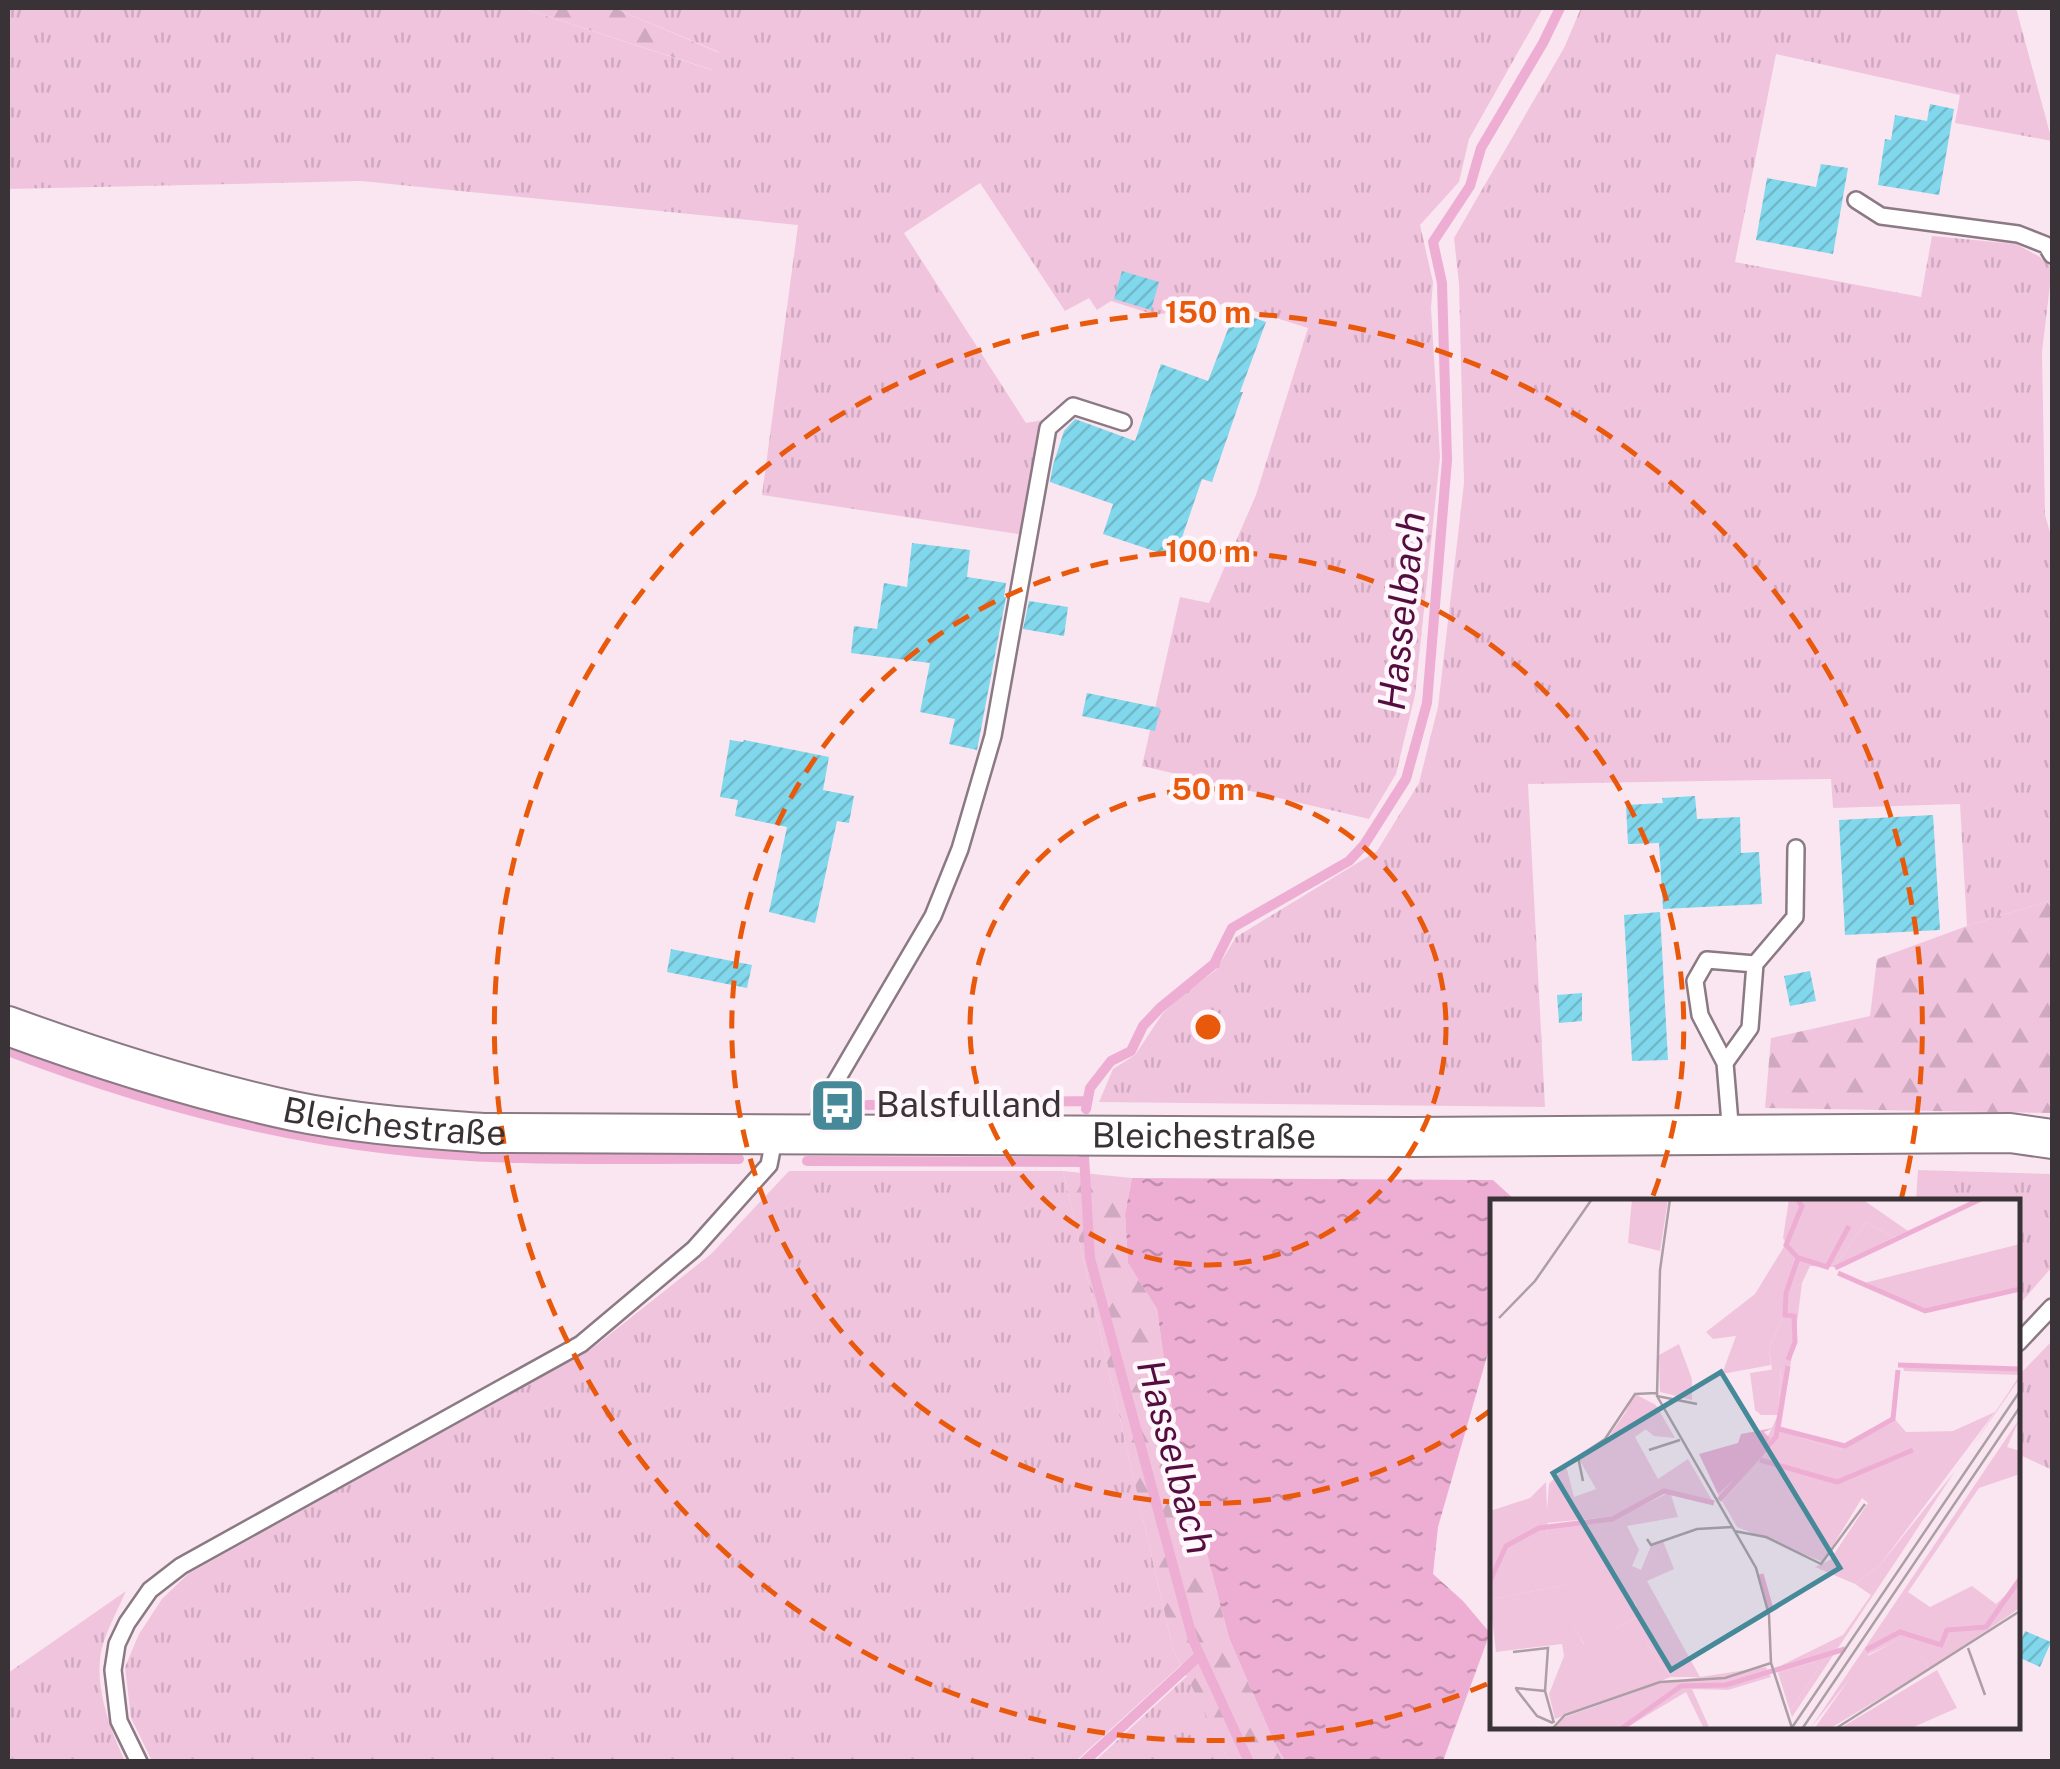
<svg xmlns="http://www.w3.org/2000/svg" width="2060" height="1769" font-family="'Public Sans',sans-serif">
  <defs>
    <pattern id="grass-tufts" width="24" height="20" patternUnits="userSpaceOnUse" patternTransform="scale(2.5)"><rect width="24" height="20" fill="#f1c4de"/><path d="M3 7l-1-3M5 7V3M7 7l1-3M15 17l-1-3M17 17v-4M19 17l1-3" fill="none" stroke="#cfa9bf"/></pattern>
    <pattern id="forest-firs" width="22" height="20" patternUnits="userSpaceOnUse" patternTransform="scale(2.5)"><rect width="22" height="20" fill="#f1c4de"/><path d="M5 1l3.5 6h-7zM16 11l3.5 6h-7z" fill="#cfa9bf"/></pattern>
    <pattern id="water-ripples" width="26" height="14" patternUnits="userSpaceOnUse" patternTransform="scale(2.5)"><rect width="26" height="14" fill="#eeaed4"/><path d="M2 4q2-2 4 0t4 0M15 11q2-2 4 0t4 0" fill="none" stroke="#c28ead"/></pattern>
    <pattern id="building-hatch" width="6" height="6" patternUnits="userSpaceOnUse" patternTransform="scale(2.5)"><rect width="6" height="6" fill="#81d7eb"/><path d="M-1 1l2-2M0 6l6-6M5 7l2-2" fill="none" stroke="#70b9ca"/></pattern>
  </defs>
  <rect width="100%" height="100%" fill="#fae6f1"/>
  <path fill="url(#grass-tufts)" d="M8 8H522L712 70 719 52 614 8H1543L1469 139 1459 182 1420 225 1433 282 1431 308 1440 457 1415 695 1396 774 1369 819 1142 766 1180 597 1209 603 1256 495 1308 328 1229 303 1155 315 1111 301 1097 310 1089 298 1065 311 980 183 904 233 1026 423 1043 420 1024 535 762 495 798 225 361 181 8 189Z
    M1581 8H2016L2052 141 1955 123 1960 95 1776 54 1735 262 1921 297 1932 236 2016 244 2040 257 2052 268 2042 352 2045 515 2052 539V900L1967 926 1960 804 1833 808 1831 779 1528 784 1545 1107 1099 1102 1113 1069 1135 1055 1163 1013 1186 992 1216 970 1236 937 1377 851 1419 783 1438 707 1464 483 1459 284 1454 238 1564 48Z
    M1918 1170 2052 1174V1267L2018 1306V1202L1916 1201Z
    M789 1171H1063L1173 1649 1181 1665 1076 1761H152L131 1718 125 1667 139 1634 162 1599 188 1574 590 1350 711 1254Z
    M2052 1341V1470L2018 1454V1376Z
    M126 1591C119 1607 110 1624 104 1641 91 1679 109 1727 125 1761H8V1673Z
    M1187 1676 1229 1761 1094 1762Z"/>
  <path fill="url(#forest-firs)" d="M522 8H614L720 53 713 70Z
    M2052 900V1113L1765 1108 1771 1038 1870 1016 1877 959 1967 926Z
    M1063 1171 1132 1178 1125 1214 1128 1263 1157 1309 1168 1388 1189 1485 1229 1638 1275 1744 1285 1761H1229L1173 1649Z"/>
  <path fill="url(#water-ripples)" d="M1132 1178 1493 1180 1516 1201 1492 1202V1339L1438 1527 1433 1574 1463 1601 1490 1633 1443 1761H1285L1275 1744 1229 1638 1189 1485 1168 1388 1157 1309 1128 1263 1125 1214Z"/>
  <g fill="none" stroke-linecap="round" stroke-linejoin="round">
    <path stroke="#eeaed4" stroke-width="10" d="M8 1051C131 1098 258 1134 389 1149 505 1163 622 1158 739 1159
      M867 1105 1087 1101
      M1086 1109 1090 1088 1111 1061 1131 1051 1143 1026 1160 1008 1214 964 1232 928 1349 861 1364 845 1406 779 1427 703 1447 460 1442 283 1433 242 1470 186 1481 148 1543 43 1560 8
      M1084 1156 1090 1258 1193 1640 1249 1762
      M807 1161 1084 1162
      M1084 1762 1200 1655"/>
  </g>
  <path fill="url(#building-hatch)" d="M1930 104 1954 109 1939 195 1878 185 1885 139 1891 140 1895 115 1927 121Z
    M1821 164 1848 168 1833 254 1756 240 1767 178 1816 187Z
    M1122 271 1159 282 1151 310 1114 299Z
    M1235 311 1266 322 1240 392H1243L1212 482 1202 479 1175 558 1103 534 1113 504 1050 482 1053 465 1064 431 1075 419 1135 441 1161 364 1208 381Z
    M912 543 970 550 967 577 1006 583 1004 597H1006L977 750 949 744 955 719 920 712 930 663 851 653 854 626 877 629 884 583 907 587Z
    M1029 601 1068 607 1064 636 1023 629Z
    M1087 693 1160 708 1155 731 1082 716Z
    M730 740 743 742 744 740 829 757 823 790 854 796 849 823 837 821 815 923 769 912 787 827 735 816 738 800 720 797Z
    M1695 796 1697 819 1740 817 1741 853 1759 852 1762 904 1663 909 1659 843 1628 844 1626 805 1663 803 1662 798Z
    M1933 815 1940 930 1845 935 1839 820Z
    M1660 912 1668 1060 1632 1061 1624 915Z
    M671 949 752 965 747 988 667 972Z
    M1810 971 1816 1001 1790 1006 1784 976Z
    M1582 993V1021L1559 1023 1557 995Z
    M2025 1631 2051 1642 2040 1667 2018 1657V1648Z"/>
  <g fill="none" stroke-linecap="round" stroke-linejoin="round">
    <defs>
      <path id="service" d="M1856 200 1881 216 2018 234 2046 245 2052 255
        M1725 1063 1700 1015 1695 981 1707 960 1755 964
        M815 1133 822 1105 933 916 960 849 993 736 1048 428 1073 406 1123 422
        M1731 1135 1725 1063 1750 1028 1755 964 1795 917 1796 848
        M2018 1343 2052 1307
        M139 1762 119 1721 113 1670 117 1644 127 1623 150 1590 181 1566 581 1344 694 1249 769 1165 775 1134"/>
      <g id="tertiary">
        <path id="s1" d="M8 1026C101 1060 196 1090 293 1111 356 1124 419 1128 483 1133L1411 1137 2010 1133 2052 1139"/>
      </g>
    </defs>
    <use href="#service" stroke="#8b7a83" stroke-width="20"/>
    <use href="#tertiary" stroke="#8b7a83" stroke-width="42"/>
    <use href="#service" stroke="#fff" stroke-width="15"/>
    <use href="#tertiary" stroke="#fff" stroke-width="38"/>
  </g>
  <g fill="none" stroke="#e8590c" stroke-width="5" stroke-dasharray="18 12">
    <circle cx="1208" cy="1027" r="238"/>
    <path d="M1491 1410A476 476 0 1 1 1651 1201"/>
    <path d="M1487 1684A714 714 0 1 1 1901 1200"/>
  </g>
  <defs>
    <symbol id="bus-square" viewBox="-11 -11 22 22"><rect x="-9" y="-9" width="18" height="18" rx="4" fill="#468998" stroke="#fff7fb"/><path d="M-5-6H5V4H4V6H2V4H-2V6H-4V4H-5ZM-3.5-4V0h7V-4ZM-3.5 1.2v1.5H-2V1.2ZM2 1.2v1.5H3.5V1.2Z" fill="#fff"/></symbol>
  </defs>
  <g fill-rule="evenodd">
    <use href="#bus-square" x="806" y="1074" width="63" height="63"/>
  </g>
  <g text-anchor="middle" stroke-width="9" stroke-linejoin="round" paint-order="stroke">
    <g font-size="35" fill="#393236" stroke="#fff7fb" text-anchor="start">
      <text x="876" y="1117">Balsfulland</text>
    </g>
    <g font-size="35" fill="#393236" stroke="#fff7fb">
      <text dy="12" stroke="none"><textPath href="#s1" startOffset="400">Bleichestraße</textPath></text>
      <text dy="12" stroke="none"><textPath href="#s1" startOffset="1210">Bleichestraße</textPath></text>
    </g>
    <g font-size="38" font-style="italic" fill="#550d40" stroke="#fff7fb">
      <text transform="translate(1402 611) rotate(-84)" y="13">Hasselbach</text>
      <text transform="translate(1175 1457) rotate(75)" y="13">Hasselbach</text>
    </g>
  </g>
  <g transform="translate(1490 1199)">
    <rect width="530" height="530" fill="#fae6f1"/>
    <path d="M376 23 404 38 344 68ZM530 45V90L436 111 374 84ZM295 46 305 60 295 92 312 84 308 116 294 114 279 150 281 166 232 175 246 137 223 140 216 133 265 95ZM189 145 202 180V201L170 193 169 156ZM291 169 288 216H271L265 211 260 174ZM505 213 390 366 365 385 325 368 340 361 378 304 372 299 333 363 247 328 232 302 271 264 290 232 350 251 405 222 422 249 345 282 318 275 348 284ZM135 214 156 230 145 238 168 280 198 260 223 303 174 291 120 318 56 324 59 285 76 267 84 298 106 290 89 260 113 246ZM180 293 188 318 137 327 149 351 142 367 151 371 161 347 173 342 184 370 157 382 210 478H181L157 445 144 400 147 418 96 445 82 423 94 446 74 457 72 445 6 453 0 401 105 380 58 339V329L121 322ZM417 436 439 470 339 530H324L374 459ZM323 463 329 469 300 512 288 474ZM447 471 467 509 419 530H349Z" fill="#f1c4de"/>
    <path d="M142 0H178L170 52 138 44ZM299 0H372L418 32 404 38 376 23 344 68 320 67 312 84 294 93 305 60 293 39ZM294 114 308 116 291 228 351 246 403 218 416 233 467 232 344 284 421 249 405 222 350 251 290 232 271 264 232 302 228 295 267 260 288 216 291 170 282 171 279 150ZM412 164 530 169V179L480 251 530 176 414 172ZM145 195 166 206 185 239 164 237 135 214ZM530 219 517 248 530 252V275L489 289 418 393 440 408 482 387 506 405 530 383V409L439 470 417 437 379 455 320 530ZM465 272 412 353 302 518 300 512 329 469 323 463 288 474 286 469 353 436 381 396 365 385 390 366ZM56 283 58 339 107 380 0 401V312L40 299ZM147 399 157 445 181 478 65 520 59 495 74 457 94 445 78 417 97 444 147 418ZM276 468 281 478 238 491 202 490 219 528 214 530 196 493 134 530H63L75 518 170 484Z" fill="#f1c4de"/>
    <path d="M283 229 274 233 280 239 267 260 228 295 209 255 248 244 251 235Z" fill="#eeaed4"/>
    <path fill="none" stroke="#eeaed4" stroke-width="5" d="M309 59 337 68 359 27M345 69 491 0M348 74 435 112 530 90M298 161 305 143 304 117 295 116 296 94 308 59 296 46 312 7 307 0M408 166 530 170M289 230 355 247 403 220 408 171M270 261 347 283 423 251M229 301 286 238 298 167M271 375 281 410M0 382 16 347 49 329 122 320 174 292 224 304M376 451 410 433 451 446 457 431 496 428 530 380M131 530 191 487 236 486 355 450"/>
    <path fill="none" stroke="#ad9ea6" stroke-width="2.5" d="M180 0 170 71 167 197 266 369 279 416 281 464 302 529M9 119 45 82 102 0M167 197 207 205M159 251 190 241M93 282 88 258 115 240 145 195 166 194M244 332 276 338 331 365 375 305M157 340 161 346 207 330 242 328M478 449 495 496M23 453 58 449 55 492M25 489 55 492 64 524M26 490 47 517 63 524M62 530 75 516 170 483 235 479 281 464M301 530 530 192M312 530 530 208M345 530 530 412"/>
    <path fill="#468998" fill-opacity="0.15" stroke="#468998" stroke-width="5" d="M231 173 350 369 181 471 63 274Z"/>
    <rect width="530" height="530" fill="none" stroke="#393236" stroke-width="5"/>
  </g>
  <circle cx="1208" cy="1027" r="15" fill="#e8590c" stroke="#fff7fb" stroke-width="5"/>
  <g font-size="30" text-anchor="middle" font-weight="bold" fill="#e8590c" stroke="#fff7fb" stroke-width="9" stroke-linejoin="round" paint-order="stroke">
    <text x="1208" y="323">150 m</text>
    <text x="1208" y="562">100 m</text>
    <text x="1208" y="800">50 m</text>
  </g>
  <rect width="2060" height="1769" fill="none" stroke="#393236" stroke-width="20"/>
</svg>
